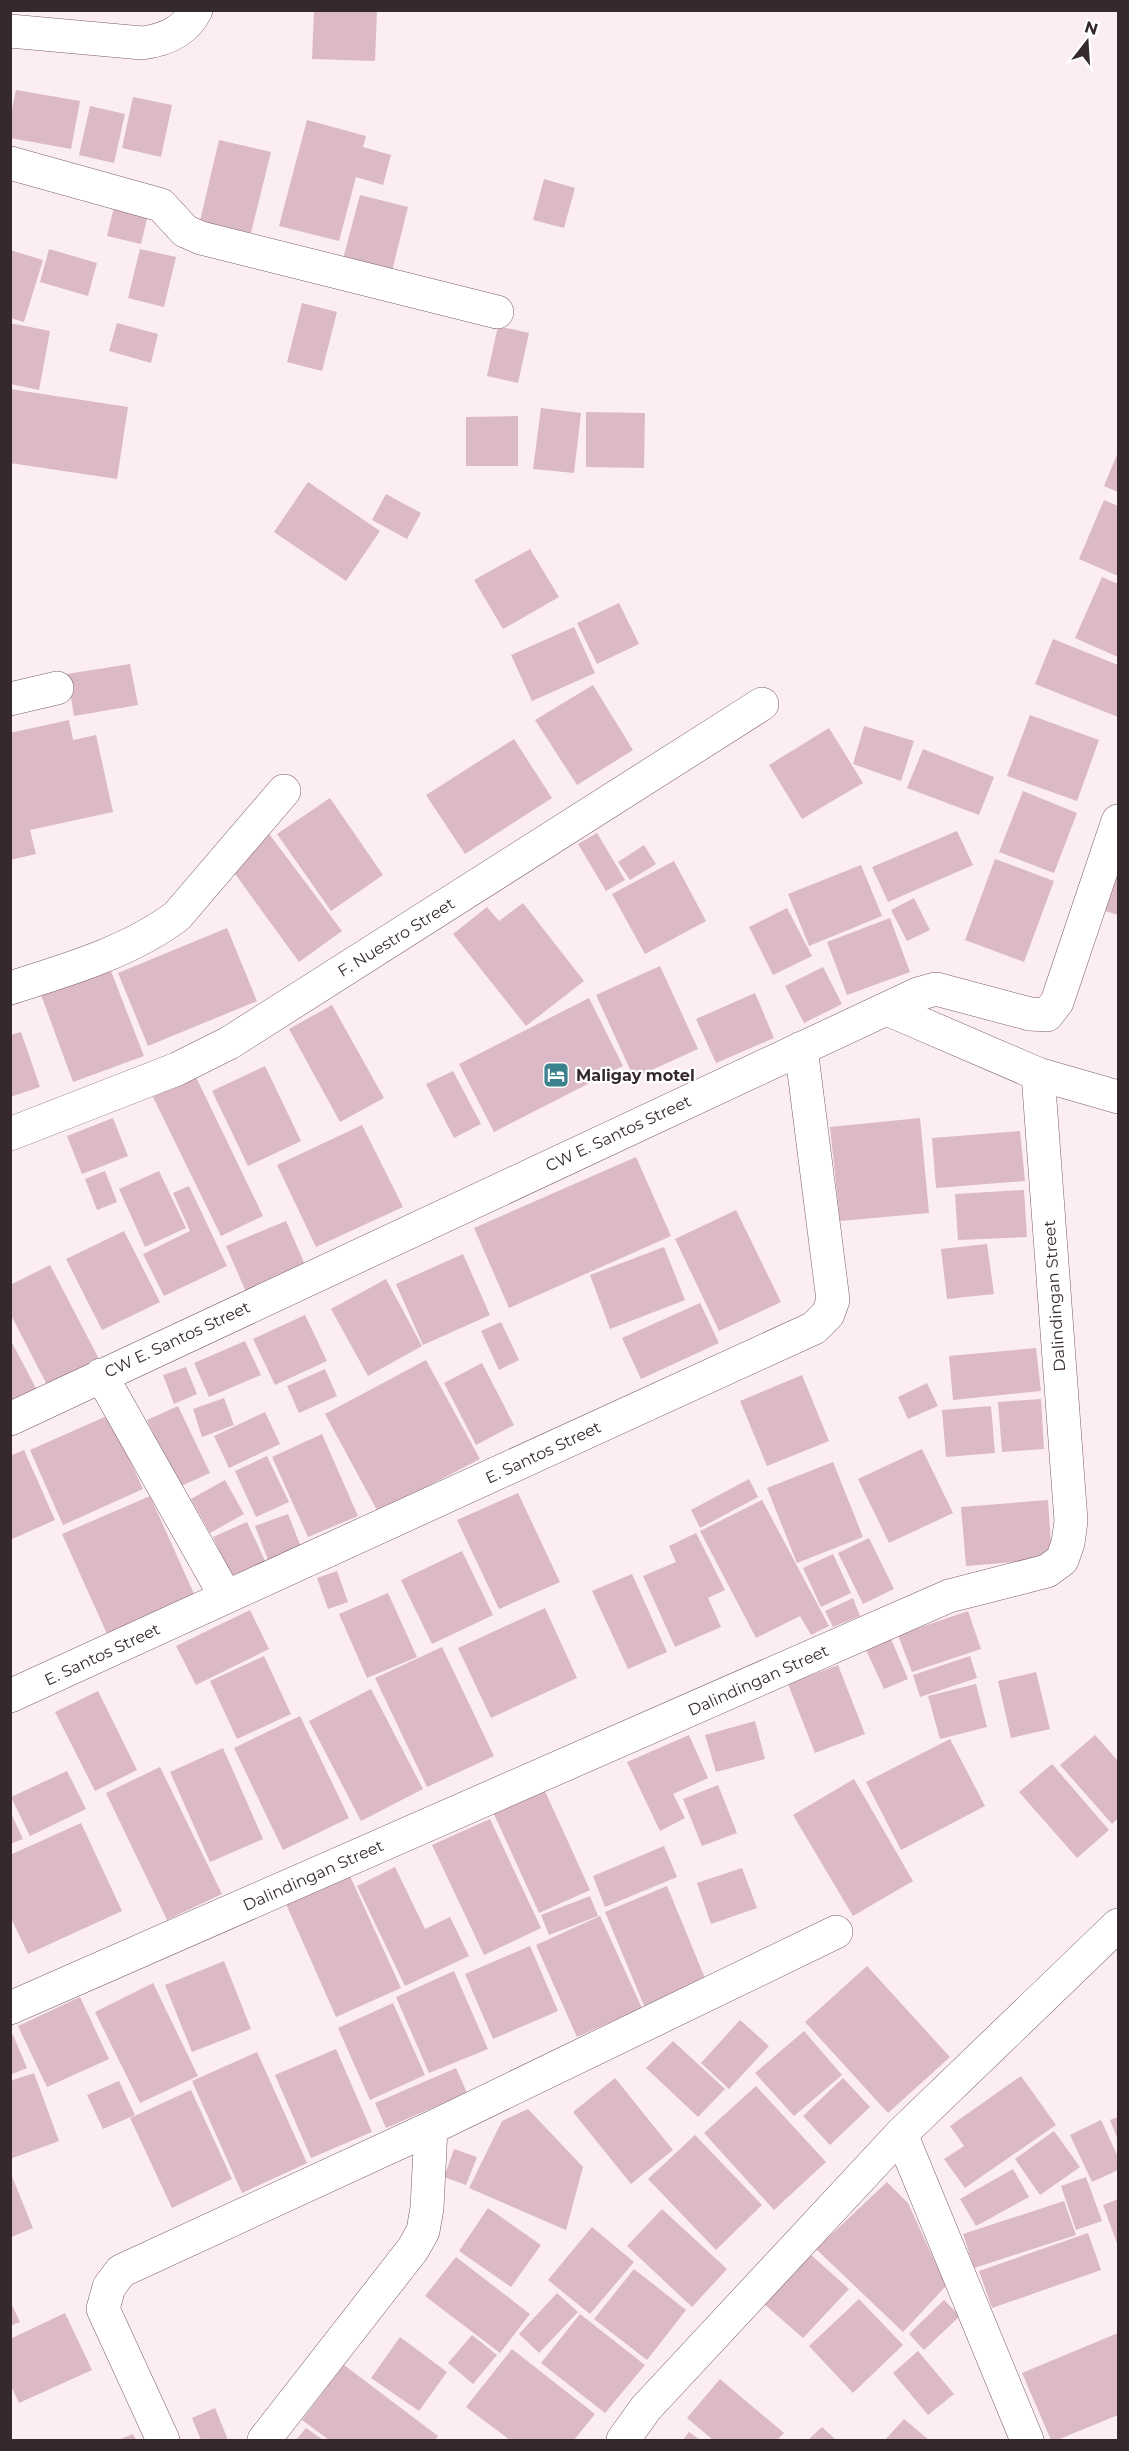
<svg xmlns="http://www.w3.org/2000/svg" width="1129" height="2451" font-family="Montserrat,sans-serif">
  <rect width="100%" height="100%" fill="#fcedf3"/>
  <path fill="#dbb9c7" d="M314 10H377L375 61 312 59Z
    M16 90 80 101 71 149 10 138V119Z
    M133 97 172 105 161 157 122 148Z
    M90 106 125 114 114 163 79 155Z
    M307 120 366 136 363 147 391 155 383 185 356 177 339 241 279 226Z
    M219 140 271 152 251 233 200 221Z
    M544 179 575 188 564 228 533 220Z
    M360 195 408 207 392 271 343 259Z
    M114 207 148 215 141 244 107 236Z
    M49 249 97 263 88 296 40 282Z
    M140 249 176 257 164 307 128 298Z
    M10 250 43 260 24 322 10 318Z
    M302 303 337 312 322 371 287 362Z
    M10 323 50 331 39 390 10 384Z
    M117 323 158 334 151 363 109 351Z
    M498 326 529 333 518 383 487 376Z
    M10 389 128 407 117 479 10 463Z
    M541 408 581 413 574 473 533 469Z
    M586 412 645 413 644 468 586 467Z
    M518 416V466H466V417Z
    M1118 452V492L1104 486Z
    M308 482 380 531 346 581 274 532Z
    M386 494 421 513 407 539 372 520Z
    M1104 500 1118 506V576L1079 559Z
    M530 549 559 597 503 629 474 580Z
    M1102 577 1118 584V657L1075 638Z
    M619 603 639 644 597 664 577 623Z
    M574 627 595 673 532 701 511 655Z
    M1053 639 1118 665V717L1035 684Z
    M130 664 138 705 74 716 67 674Z
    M593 685 633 750 577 785 535 720Z
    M1030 715 1099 740 1077 801 1007 776Z
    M69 720 73 740 96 735 113 812 30 830 36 854 10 860V733Z
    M864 726 914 741 901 781 853 764Z
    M829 728 863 783 802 819 769 765Z
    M514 739 552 798 465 854 426 795Z
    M923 749 994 777 979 815 907 788Z
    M1023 791 1077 813 1054 873 999 852Z
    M330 798 383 875 331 911 277 834Z
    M267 831 342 931 299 962 233 871Z
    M957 831 973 865 888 902 872 867Z
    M597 833 625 880 606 891 578 844Z
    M1118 841V915L1096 908Z
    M644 845 656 864 630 880 618 862Z
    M995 859 1054 881 1024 962 965 940Z
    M674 861 706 921 645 954 612 894Z
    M861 865 882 916 809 946 788 894Z
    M914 898 930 930 907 941 891 910Z
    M523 903 584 981 526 1026 453 934 487 907 499 921Z
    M787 908 812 956 773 975 749 927Z
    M890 918 910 972 847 995 827 942Z
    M227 928 257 1001 148 1046 118 973Z
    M109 966 144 1056 73 1082 40 992Z
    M660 966 698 1049 634 1078 596 995Z
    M823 967 842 1004 804 1023 785 986Z
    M755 993 774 1038 716 1063 696 1019Z
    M589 998 623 1066 494 1132 459 1064Z
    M332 1005 384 1098 340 1122 289 1029Z
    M21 1032 40 1087 10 1097V1035Z
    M265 1066 301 1141 248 1166 212 1091Z
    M453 1071 481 1124 454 1138 426 1084Z
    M196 1077 263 1216 221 1236 153 1097Z
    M113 1118 128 1156 82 1174 67 1136Z
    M920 1118 929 1213 840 1221 830 1127Z
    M362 1125 403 1207 316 1247 277 1165Z
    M1020 1131 1025 1181 936 1188 932 1138Z
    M636 1157 671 1236 509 1308 474 1228Z
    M105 1171 117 1202 97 1210 85 1179Z
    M159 1171 186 1228 145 1247 119 1189Z
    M189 1186 227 1266 164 1296 143 1254 190 1231 173 1193Z
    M1024 1190 1027 1237 958 1240 955 1194Z
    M736 1210 781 1302 719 1331 675 1239Z
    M286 1221 306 1267 246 1292 226 1246Z
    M124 1231 160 1302 102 1330 66 1259Z
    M987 1244 994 1294 947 1299 941 1249Z
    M664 1247 685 1300 610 1329 590 1275Z
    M463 1254 490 1315 423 1345 396 1284Z
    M50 1265 99 1359 47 1385 10 1313V1285Z
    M386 1279 422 1346 368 1376 331 1309Z
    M700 1303 719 1343 641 1379 622 1338Z
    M305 1315 327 1361 275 1385 253 1339Z
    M501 1322 519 1360 499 1370 481 1331Z
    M10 1339 37 1390 10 1402Z
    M245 1341 261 1375 209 1397 194 1363Z
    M1036 1348 1041 1391 953 1400 949 1356Z
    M426 1360 480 1459 378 1512 325 1414Z
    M482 1363 514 1425 476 1445 444 1383Z
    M186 1367 197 1394 174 1404 163 1375Z
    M325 1369 337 1396 299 1413 287 1386Z
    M802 1375 829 1441 767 1466 740 1401Z
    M927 1383 938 1406 908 1419 898 1397Z
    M224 1398 234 1425 202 1437 193 1409Z
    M1041 1399 1044 1449 1002 1452 998 1402Z
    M178 1406 210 1473 179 1487 147 1420Z
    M991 1406 995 1453 946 1457 942 1410Z
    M265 1412 280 1444 229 1468 214 1436Z
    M109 1415 143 1489 63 1525 30 1450Z
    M322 1434 358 1516 308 1537 272 1457Z
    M922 1449 953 1513 889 1543 858 1479Z
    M24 1450 55 1520 10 1540V1456Z
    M267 1456 289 1502 256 1517 235 1471Z
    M833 1462 863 1537 797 1563 767 1488Z
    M749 1479 758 1497 700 1528 691 1510Z
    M225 1480 244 1514 210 1533 191 1499Z
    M518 1493 560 1582 499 1609 457 1520Z
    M150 1496 195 1596 107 1634 62 1534Z
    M762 1500 829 1626 811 1635 800 1616 756 1638 700 1531Z
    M1048 1500 1052 1559 966 1566 961 1507Z
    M288 1514 301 1547 268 1560 255 1526Z
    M247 1522 266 1563 232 1578 213 1537Z
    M696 1533 725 1590 708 1598 721 1627 675 1647 643 1576 676 1562 669 1546Z
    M869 1538 894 1589 863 1604 838 1553Z
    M462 1551 493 1615 432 1644 401 1580Z
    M833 1554 851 1593 821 1607 803 1568Z
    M337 1571 348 1602 328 1609 317 1578Z
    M632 1574 667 1652 628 1669 592 1591Z
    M388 1593 417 1657 367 1678 339 1614Z
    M853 1598 860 1616 833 1627 825 1611Z
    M545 1608 577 1678 491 1718 458 1648Z
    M250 1610 269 1649 196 1685 176 1646Z
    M968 1611 981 1649 912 1672 898 1635Z
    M891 1639 908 1679 884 1689 866 1650Z
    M442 1647 494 1756 427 1787 375 1678Z
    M264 1656 291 1714 237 1739 210 1681Z
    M970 1656 977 1678 920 1697 913 1675Z
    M838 1665 865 1734 815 1753 788 1684Z
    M1036 1672 1050 1729 1011 1738 998 1681Z
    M976 1684 987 1727 940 1739 928 1696Z
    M371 1689 423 1789 361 1821 309 1721Z
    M98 1691 137 1770 95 1791 55 1712Z
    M300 1716 349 1818 283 1850 234 1748Z
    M755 1721 765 1759 716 1772 705 1735Z
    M689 1735 708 1778 673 1794 685 1818 660 1831 627 1762Z
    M1095 1735 1118 1761V1818L1112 1824 1060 1765Z
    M950 1739 985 1806 901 1850 866 1782Z
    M223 1748 263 1839 210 1862 170 1772Z
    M1052 1764 1109 1830 1077 1858 1019 1792Z
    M160 1767 222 1894 167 1920 106 1793Z
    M67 1771 86 1809 30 1836 11 1797Z
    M854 1779 913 1881 853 1916 793 1815Z
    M718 1785 737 1833 702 1846 683 1799Z
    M544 1789 590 1890 539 1913 493 1812Z
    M10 1811 23 1839 10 1844Z
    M490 1819 541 1928 484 1955 432 1845Z
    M81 1823 122 1911 28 1954 10 1916V1855Z
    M664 1846 677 1877 605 1907 593 1876Z
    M395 1867 425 1929 450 1917 469 1956 405 1986 357 1886Z
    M742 1868 757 1908 711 1924 697 1883Z
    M350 1876 401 1988 336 2017 286 1904Z
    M667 1886 707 1983 645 2008 605 1912Z
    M590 1896 598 1916 549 1935 541 1915Z
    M600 1916 642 2008 577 2037 536 1945Z
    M530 1946 558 2011 493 2039 465 1974Z
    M224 1961 251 2029 192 2052 165 1985Z
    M867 1966 950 2057 888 2113 805 2022Z
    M454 1971 488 2049 429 2073 396 1997Z
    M153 1983 198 2076 140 2103 95 2012Z
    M80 1997 109 2059 47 2087 18 2026Z
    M393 2003 425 2075 370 2100 338 2028Z
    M740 2020 769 2046 729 2089 701 2063Z
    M804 2031 842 2075 794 2116 755 2073Z
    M13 2035 27 2068 10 2075V2036Z
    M673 2041 725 2089 698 2117 646 2068Z
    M336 2049 372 2132 311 2158 275 2075Z
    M257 2052 307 2163 242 2193 192 2081Z
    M456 2068 467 2093 386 2128 375 2103Z
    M34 2073 59 2141 10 2159V2081Z
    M1021 2076 1056 2125 965 2188 944 2159 964 2146 950 2126Z
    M615 2078 673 2150 631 2184 573 2112Z
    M843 2078 870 2107 830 2145 803 2116Z
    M119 2081 135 2115 103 2129 87 2095Z
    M756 2086 826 2162 774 2210 704 2133Z
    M191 2090 232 2179 172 2208 130 2118Z
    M528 2109 583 2167 566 2230 469 2188 502 2121Z
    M1118 2117V2140L1110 2120Z
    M1101 2120 1118 2157V2170L1092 2182 1070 2135Z
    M1054 2131 1080 2167 1040 2195 1015 2159Z
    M695 2135 762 2205 716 2250 648 2179Z
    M454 2149 477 2157 466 2185 444 2177Z
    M1013 2169 1029 2197 976 2226 960 2199Z
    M11 2174 33 2228 11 2237Z
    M1086 2177 1102 2221 1076 2230 1061 2186Z
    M887 2182 908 2203 946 2286 903 2332 816 2249Z
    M1118 2199V2246L1103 2205Z
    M1064 2201 1076 2235 974 2268 963 2234Z
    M488 2208 541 2245 511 2287 459 2251Z
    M662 2209 727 2269 692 2307 627 2246Z
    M592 2227 634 2262 590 2314 548 2280Z
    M1088 2233 1101 2270 992 2308 979 2271Z
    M810 2254 849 2289 803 2338 764 2304Z
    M456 2257 530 2314 500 2353 425 2296Z
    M634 2269 686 2310 647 2360 594 2319Z
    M557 2293 578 2312 539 2353 519 2334Z
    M859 2299 903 2345 853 2393 809 2346Z
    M944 2300 960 2316 924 2350 909 2334Z
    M10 2301 20 2322 10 2326Z
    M65 2313 92 2370 19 2403 10 2384V2339Z
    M580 2314 645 2365 605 2413 541 2363Z
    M1118 2333V2415L1057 2440H1051L1022 2373Z
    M472 2335 497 2355 473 2384 448 2363Z
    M400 2337 447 2372 419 2411 371 2378Z
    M512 2349 595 2414 574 2440H510L466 2407Z
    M918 2351 954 2394 928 2415 893 2373Z
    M344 2365 438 2436 435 2440H329L302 2420Z
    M720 2379 784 2433 777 2440H713L687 2418Z
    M215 2408 228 2440H201L192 2418Z
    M904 2419 929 2440H885Z
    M822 2427 836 2440H808Z
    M306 2428 323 2440H296Z
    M689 2432 700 2440H683Z
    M133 2434 136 2440H118Z"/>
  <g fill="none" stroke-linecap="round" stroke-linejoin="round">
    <defs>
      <path id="minor" d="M10 31 142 43C165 40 185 32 196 10
        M10 163 161 205 185 231 201 238 497 312
        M10 699 57 688
        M10 988C67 970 129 952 177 916L284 791
        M887 1009 1038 1074 1118 1097
        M10 1134 177 1069 229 1043 762 704
        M101 1375 226 1597
        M10 1419 918 994 936 989 1030 1014 1047 1015 1057 1002 1118 821
        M10 1696 814 1328 828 1314 833 1300 801 1048
        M10 2008 949 1596 1047 1571 1062 1560 1068 1543 1071 1521 1038 1074
        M901 2134 1027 2440
        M163 2440 103 2309 109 2287 121 2271 431 2128 836 1932
        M264 2440 413 2249 423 2231 427 2208 431 2128
        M623 2440 646 2408 901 2134 1118 1925"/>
    </defs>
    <use href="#minor" stroke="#7c5e6b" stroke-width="34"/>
    <use href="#minor" stroke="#fff" stroke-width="33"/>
  </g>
  <defs>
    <symbol id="hotel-square" viewBox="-11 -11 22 22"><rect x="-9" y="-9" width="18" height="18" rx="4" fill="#3c818e" stroke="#fff"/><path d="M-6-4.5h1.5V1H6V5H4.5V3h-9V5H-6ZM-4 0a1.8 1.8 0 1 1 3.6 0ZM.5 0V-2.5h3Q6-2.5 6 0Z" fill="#fff"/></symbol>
  </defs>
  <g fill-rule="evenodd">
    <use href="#hotel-square" x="541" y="1060" width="30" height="30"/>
  </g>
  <g text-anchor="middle" stroke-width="4.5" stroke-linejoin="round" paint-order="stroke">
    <g font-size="16" fill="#35292e" stroke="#fff">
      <text transform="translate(396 937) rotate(-32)" y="6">F. Nuestro Street</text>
      <text transform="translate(618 1133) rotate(-25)" y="6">CW E. Santos Street</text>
      <text transform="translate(1054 1296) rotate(-94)" y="6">Dalindingan Street</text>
      <text transform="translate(177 1339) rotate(-25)" y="6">CW E. Santos Street</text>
      <text transform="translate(543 1452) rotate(-25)" y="6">E. Santos Street</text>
      <text transform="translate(102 1654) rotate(-25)" y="6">E. Santos Street</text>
      <text transform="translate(758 1680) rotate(-24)" y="6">Dalindingan Street</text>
      <text transform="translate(313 1875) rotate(-24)" y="6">Dalindingan Street</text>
    </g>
    <g font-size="16" font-weight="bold" fill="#35292e" stroke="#fff" text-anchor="start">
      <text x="576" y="1081">Maligay motel</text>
    </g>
  </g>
  <rect width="1129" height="2451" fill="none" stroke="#35292e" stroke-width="24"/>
  <g transform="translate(1087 42) rotate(17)" stroke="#ffffff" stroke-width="4.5" paint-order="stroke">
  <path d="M0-4.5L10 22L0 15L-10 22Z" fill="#35292e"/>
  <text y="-9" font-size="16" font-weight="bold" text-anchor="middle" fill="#35292e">N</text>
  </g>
</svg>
